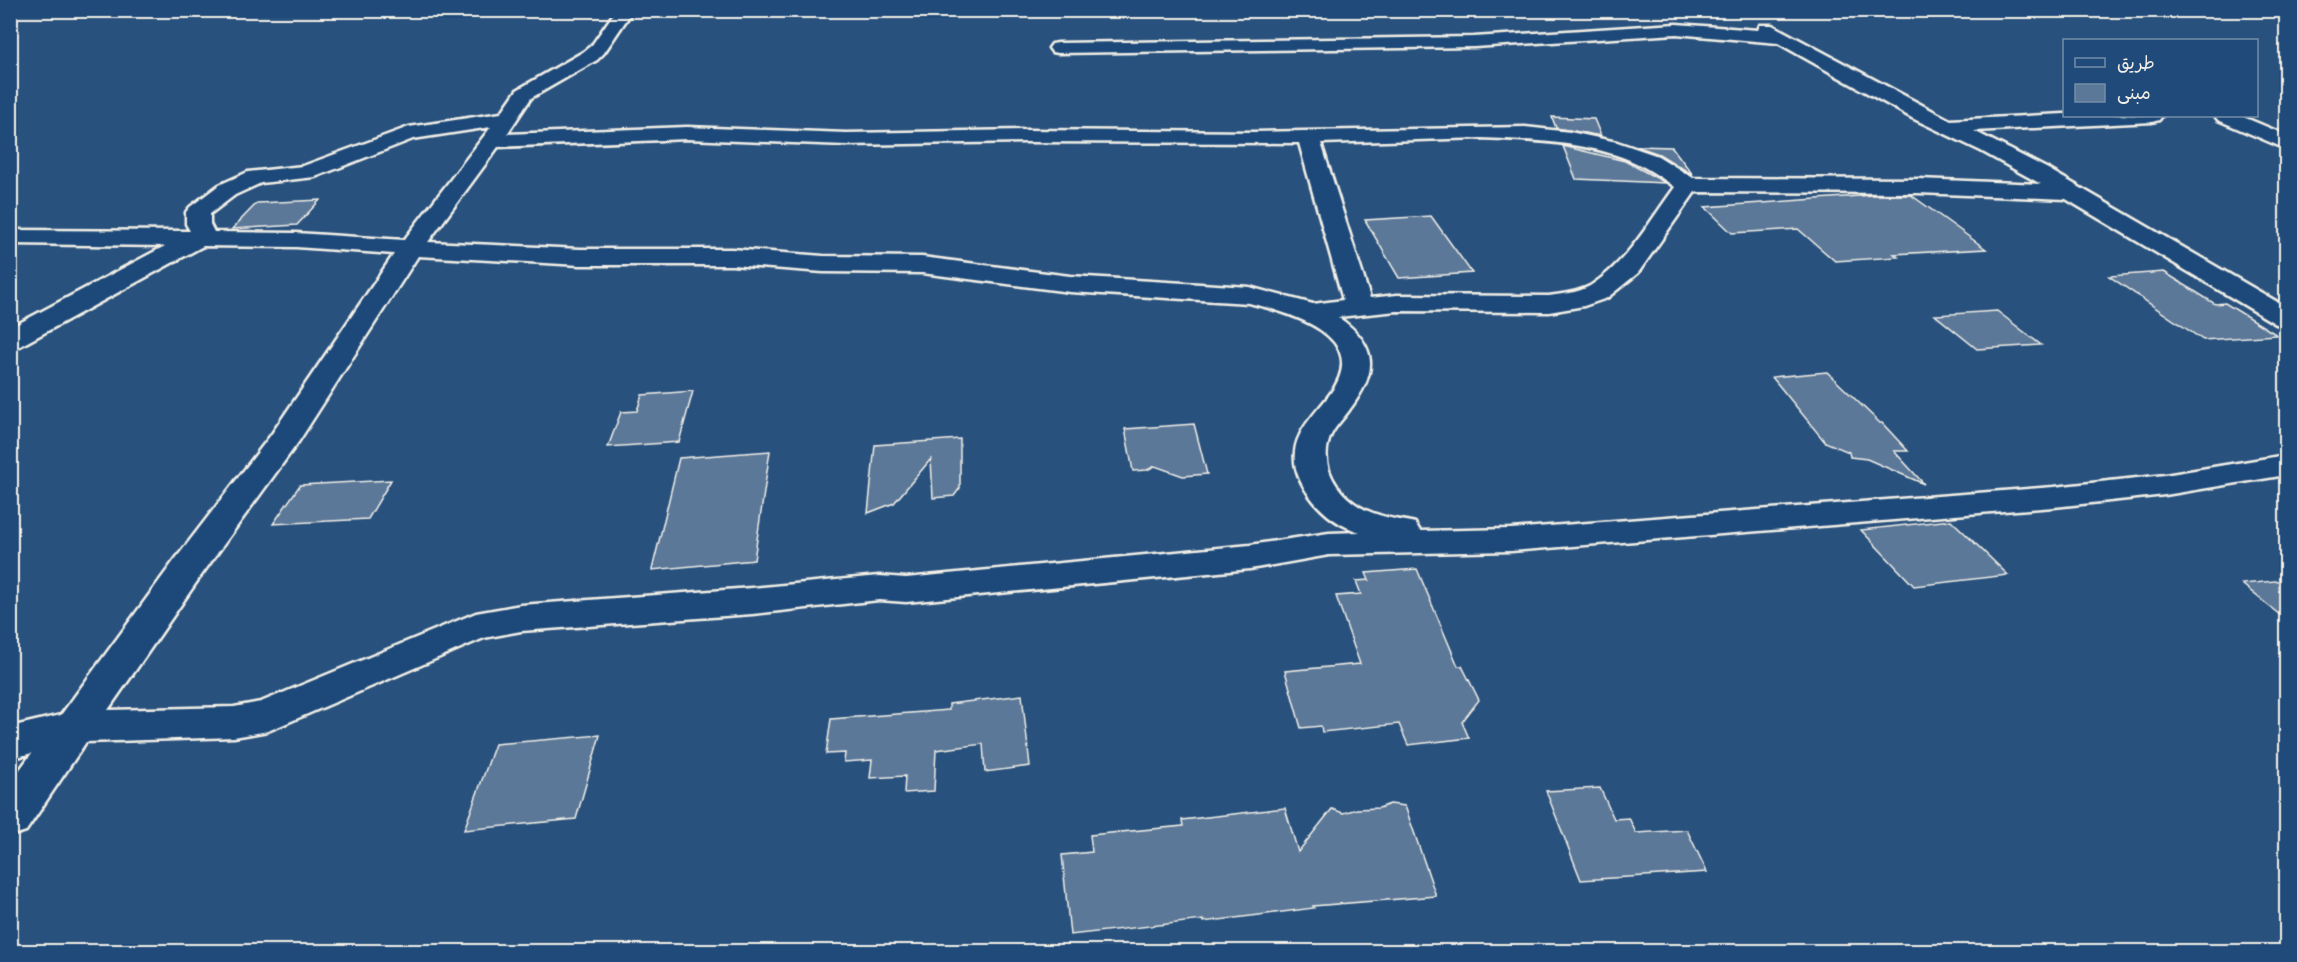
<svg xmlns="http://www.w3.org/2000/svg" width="2297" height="962" font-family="'Gochi Hand','Playpen Sans Arabic',sans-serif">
  <rect width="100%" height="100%" fill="#28517e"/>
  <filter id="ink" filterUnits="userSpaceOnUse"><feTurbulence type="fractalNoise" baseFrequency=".0167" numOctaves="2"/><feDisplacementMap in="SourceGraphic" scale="12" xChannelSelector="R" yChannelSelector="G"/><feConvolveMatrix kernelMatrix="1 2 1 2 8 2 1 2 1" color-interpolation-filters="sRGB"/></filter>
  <g filter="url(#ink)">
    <path fill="#5b7899" stroke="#f4f1e8" stroke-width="1.5" d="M1552 117 1594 119 1601 136 1556 128Z
      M1563 146 1625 161 1666 183 1576 179Z
      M1636 146 1672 147 1693 175 1659 154Z
      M1873 195H1911L1986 249 1894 254 1898 257 1835 261 1798 229 1732 233 1705 207Z
      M320 200 297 225 232 229 257 203Z
      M1431 216 1472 273 1399 278 1365 220Z
      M2164 272 2215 304 2225 303 2277 335 2203 340 2109 276Z
      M1997 311 2041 345 1977 349 1935 315Z
      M1827 372 1880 423H1882L1908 451H1894L1924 484 1867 459 1850 457 1849 452 1825 442 1772 377Z
      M693 391 679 442 608 447 621 412 637 411 642 395Z
      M1194 424 1207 474 1183 476 1155 466 1147 470 1133 471 1125 429Z
      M960 439V488L954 496 933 498 931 459 894 503 868 513 875 445Z
      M770 451 754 560 652 570 679 458Z
      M391 480 368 519 273 524 300 485Z
      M1951 520 2008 575 1914 586 1861 530Z
      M1417 569 1458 666H1462L1479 700 1462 722 1469 738 1408 745 1399 724 1322 732 1321 726 1301 728 1285 671 1360 664 1336 596 1361 594 1356 581 1369 580 1366 573Z
      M2286 580V620L2242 584Z
      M1022 695 1030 766 985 772 983 744 936 750 934 791 904 793 905 776 870 778 872 760 844 762 845 753 826 754 831 719 949 710V704Z
      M600 735 576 819 464 830 495 744Z
      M1600 788 1614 819 1629 818 1636 833 1687 830 1707 872 1581 880 1546 791Z
      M1390 804 1405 806 1436 896 1313 906 1314 908 1203 922V920L1070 935 1062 855 1092 852 1090 835 1183 826 1182 820 1285 808 1298 852 1332 809 1343 813 1357 809 1379 808Z"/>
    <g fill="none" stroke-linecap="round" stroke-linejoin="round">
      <defs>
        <path id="minor" d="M616 10H633L604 53 597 60 531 98 507 134 687 127 846 133 1027 130 1255 132 1525 127 1570 132 1617 142 1658 156 1693 178 1918 179 2041 184 1981 151 1912 118 1778 43 1676 34 1474 47 1058 53 1052 52 1049 48 1052 44 1058 43 1474 37 1676 24 1758 30 1760 25H1772L1950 120 2064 114 2162 116 2159 120 2152 122 1974 131 2048 169 2286 307V326L2276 324 2066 199 1918 193 1695 192 1638 273 1607 298 1584 306 1549 312 1397 311 1338 317C1379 346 1378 372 1350 409 1344 418 1335 426 1331 435 1315 471 1346 506 1379 515 1391 519 1403 520 1415 523L1420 531 1511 529 2054 487 2165 475 2286 455V475L2165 495 2054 507 1511 551 1329 555 1250 569 906 602 879 600 752 614 521 631 484 638 268 731 234 737 86 742 26 831 10 836V783L32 753 10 759V727L61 715 174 561 271 435 394 254 296 247 203 246 20 346 10 348V328L165 246 10 244V230L190 231 186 224V212L190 207 219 185 248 172 303 166 409 127 501 113 517 90 583 52 592 45ZM491 127 404 240 296 233 214 232 210 224V214L235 195 261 183 315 177 413 139ZM1481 138C1532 140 1599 142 1644 167 1655 173 1665 180 1675 187 1650 221 1627 263 1590 286 1578 293 1562 294 1549 296L1397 295 1370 298 1321 143ZM687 139 846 145 1027 142 1299 143 1343 300 1313 304 1249 287 1070 276 922 257 823 256 732 249H580L428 242 498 147ZM418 256 580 265H732L823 272 922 273 1070 292 1249 303C1291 313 1373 336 1330 394 1318 411 1297 429 1295 452 1293 468 1300 482 1309 495 1321 512 1339 526 1360 532L1329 533 1250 545 906 578 879 576 752 588 521 605 476 613 261 702 234 707 108 710 200 577 299 441Z
          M2215 116H2241L2286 135V149L2218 120Z"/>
      </defs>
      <use href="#minor" stroke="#f4f1e8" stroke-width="5"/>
      <use href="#minor" fill="#1f4a7a" fill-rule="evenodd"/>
    </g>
  </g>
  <rect width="2297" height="962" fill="none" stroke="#1f4a7a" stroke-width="36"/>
  <rect x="18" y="18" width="2261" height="926" fill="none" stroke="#f4f1e8" stroke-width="2" filter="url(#ink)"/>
  <rect x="2063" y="39" width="195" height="78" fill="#1f4a7a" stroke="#748da6" stroke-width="1.5"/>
  <rect x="2075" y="58" width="30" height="9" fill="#1f4a7a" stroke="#748da6" stroke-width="1.5"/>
  <text x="2117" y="69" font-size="18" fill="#f4f1e8">طريق</text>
  <rect x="2075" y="84" width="30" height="18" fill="#5b7899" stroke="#748da6" stroke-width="1.5"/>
  <text x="2117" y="99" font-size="18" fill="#f4f1e8">مبنى</text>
</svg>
